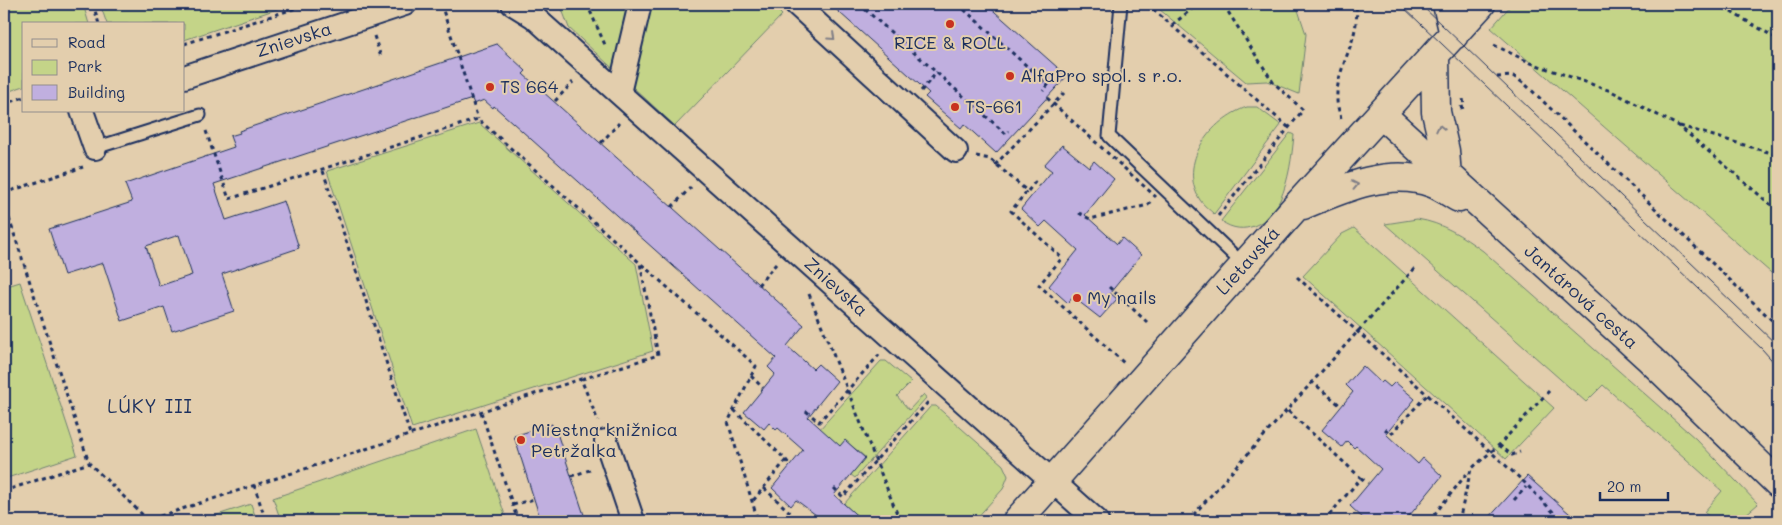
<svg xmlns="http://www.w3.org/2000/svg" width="1782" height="525" font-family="Mali,sans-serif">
  <rect width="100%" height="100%" fill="#e3cead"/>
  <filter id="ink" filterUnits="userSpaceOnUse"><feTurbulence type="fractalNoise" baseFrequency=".02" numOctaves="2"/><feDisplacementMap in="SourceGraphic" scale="10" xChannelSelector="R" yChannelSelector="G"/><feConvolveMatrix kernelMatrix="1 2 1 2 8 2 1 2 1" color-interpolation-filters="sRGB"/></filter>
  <g filter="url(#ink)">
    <path fill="#c4d488" stroke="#708273" d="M4 4H83L89 24H24V86L4 93Z
      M100 4H292L184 40V24H107Z
      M560 4H771L782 15 675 126 569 28Z
      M1153 4H1296L1306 34 1299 94 1267 81 1246 82Z
      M1512 4H1774L1778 6V279L1491 28Z
      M1247 107H1257L1281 125 1214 214C1210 210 1203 205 1200 200 1177 163 1211 119 1247 107Z
      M479 123 636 264 653 351 412 428 327 171Z
      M1290 133 1294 135C1292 156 1289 180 1280 200 1269 223 1244 238 1221 221Z
      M1417 219C1443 223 1462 236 1483 251L1696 439 1758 504 1738 521 1713 520 1704 512 1722 491 1603 385 1586 402 1385 224Z
      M1354 228 1554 408 1506 459 1303 276 1342 234Z
      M20 282 77 455 4 479V287Z
      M881 361H886L911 382 897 396 909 410 924 394 926 398 855 478 850 474 865 457 846 441 840 446 819 430Z
      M931 406H936L1003 465 1008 476 1003 489 974 521H878L873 517 866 521 860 516 859 518 844 504Z
      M476 429 507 521H281L273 498Z
      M6 500 12 521H4V501Z
      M251 504 257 521H199Z"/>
    <path fill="#c0afdf" stroke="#1b2f5e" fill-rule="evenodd" d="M830 4H986L1067 76 996 153 964 124 961 128 925 97 929 93Z
      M497 44 526 71 523 74 804 325 787 346 813 369 818 364 837 381 808 417 840 446 845 440 865 458 834 495 863 521H824L796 500 791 506 772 488 803 450 778 428 776 430 769 423 764 429 744 412 775 374 768 367 776 358 494 106 493 108 484 100 474 104 472 99 214 184 226 220 284 201 299 248 222 274 234 311 172 331 164 307 122 321 103 263 64 275 49 229 132 202 125 184 234 147 230 136 240 133 239 131ZM179 235 192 275 159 286 146 246Z
      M1062 145 1089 167 1094 161 1114 179 1085 215 1117 244 1122 238 1141 255 1110 293 1117 299 1100 318 1073 297 1068 303 1049 286 1078 250 1046 221 1040 227 1021 209 1052 171 1044 165Z
      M1363 366 1381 383 1383 381 1390 387 1395 382 1415 399 1386 434 1418 464 1423 458 1442 476 1405 521H1366L1350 506 1381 469 1356 446 1354 448 1347 441 1342 447 1322 430 1353 392 1346 385Z
      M552 424 555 434 557 433 586 521H541L514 436Z
      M1527 476 1578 521H1486Z"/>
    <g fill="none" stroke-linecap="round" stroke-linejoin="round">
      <defs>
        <path id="lane" d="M1121 4 1109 136 1245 266
          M95 148 200 115"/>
        <path id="street" d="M513 4 534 17 1097 521
          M796 4 956 151
          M184 77 405 4
          M619 93 640 4
          M82 111 95 148
          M606 441 633 521"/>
        <path id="secondary" d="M1447 4 1454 35
          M1435 56 1436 112 1445 151 1447 176
          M1381 114 1650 359 1778 483
          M1303 205C1341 189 1390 167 1432 183 1441 186 1450 193 1459 198
          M1017 521 1294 209 1481 4"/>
      </defs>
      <use href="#lane" stroke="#1b2f5e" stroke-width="15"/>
      <use href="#street" stroke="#1b2f5e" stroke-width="26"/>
      <use href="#secondary" stroke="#1b2f5e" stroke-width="31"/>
      <path stroke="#1b2f5e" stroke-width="3" stroke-dasharray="4 4" stroke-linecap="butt" d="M93 4 99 24
        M441 4 478 119
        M587 4 606 47
        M859 4 1006 134 1009 131
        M958 4 1048 85 1043 91
        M1147 4 1288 127
        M1717 4 1778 39
        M1172 25 1198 4
        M374 36 381 57
        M184 44 309 4
        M1494 45 1531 63 1611 91 1679 126 1778 211
        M1497 77 1513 76 1526 85 1778 326
        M921 91 937 72
        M555 101 573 82
        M4 104 24 97
        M1460 108 1464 107 1463 98
        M1341 119C1340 113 1337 106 1337 100 1335 67 1361 41 1356 4
        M1680 126 1778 155
        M206 131 229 199 478 119 756 366 728 422 758 521
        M601 143 619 123
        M976 156 990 159 1027 191 1011 211 1062 258 1039 285 1124 363
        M995 165 1064 93
        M323 171 410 434
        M1028 191 1035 182 1039 186
        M4 193 83 167
        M4 203 89 463 148 520 581 379 598 421
        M672 207 691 187
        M1079 213 1090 219 1148 205 1152 201
        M1218 216 1303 110 1273 82 1223 4
        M1297 277 1523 481 1562 521
        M758 285 776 264
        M1109 287 1147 322
        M809 294 900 521
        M751 376 763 388
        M582 379 658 355 640 263
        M1311 381 1341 406
        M734 410 786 460 752 502
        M806 411 819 422 879 355
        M481 412 518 521
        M1385 429 1391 434 1427 395
        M1499 445 1512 455 1520 452
        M786 460 790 465
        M571 476 593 469
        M1361 478 1368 483
        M254 485 266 521
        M764 488 799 521
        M834 488 843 497 929 401
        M4 491 89 463
        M1514 500 1526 487
        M513 505 534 499
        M1188 521 1287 410
        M1324 521 1361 478 1287 410 1415 268
        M1429 521 1469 471
        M1459 521 1471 469 1499 445 1549 391"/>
      <use href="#lane" stroke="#e3cead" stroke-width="11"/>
      <use href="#street" stroke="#e3cead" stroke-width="22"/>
      <use href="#secondary" stroke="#e3cead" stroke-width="28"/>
      <path stroke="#1b2f5e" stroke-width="1" d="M1400 4 1762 349 1778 367
        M1420 4 1778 346"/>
      <path stroke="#1b2f5e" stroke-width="3" stroke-dasharray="4 4" stroke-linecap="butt" d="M1047 98 1156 197"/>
    </g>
    <defs><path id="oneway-chevron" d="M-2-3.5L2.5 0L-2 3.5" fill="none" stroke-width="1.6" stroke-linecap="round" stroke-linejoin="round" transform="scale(1.25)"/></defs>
    <g stroke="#7f7e86">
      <use href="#oneway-chevron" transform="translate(832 37) rotate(42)"/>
      <use href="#oneway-chevron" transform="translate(1440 128) rotate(-103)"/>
      <use href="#oneway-chevron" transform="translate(1355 185) rotate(-12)"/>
    </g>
  </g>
  <g fill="#c8321e" stroke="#e3cead" stroke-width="2">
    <circle cx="950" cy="24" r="5"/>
    <circle cx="1010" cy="76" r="5"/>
    <circle cx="490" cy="87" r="5"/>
    <circle cx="955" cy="107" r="5"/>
    <circle cx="1077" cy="298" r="5"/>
    <circle cx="521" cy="440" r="5"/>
  </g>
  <g text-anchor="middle" stroke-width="4" stroke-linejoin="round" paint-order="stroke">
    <g font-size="18" fill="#1b2f5e" stroke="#e3cead">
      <text transform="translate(294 40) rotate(-18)" y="6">Znievska</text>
      <text transform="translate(1248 261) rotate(-48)" y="6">Lietavská</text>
      <text transform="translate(836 287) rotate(42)" y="6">Znievska</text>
      <text transform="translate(1581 297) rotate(42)" y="6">Jantárová cesta</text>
    </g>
    <g font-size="18" fill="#1b2f5e" stroke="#e3cead" text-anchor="start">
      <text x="950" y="49" text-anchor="middle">RICE &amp; ROLL</text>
      <text x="1020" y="82">AlfaPro spol. s r.o.</text>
      <text x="500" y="93">TS 664</text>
      <text x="965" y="113">TS-661</text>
      <text x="1087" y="304">My nails</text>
      <text x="531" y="436">Miestna knižnica<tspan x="531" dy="21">Petržalka</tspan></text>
    </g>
    <g font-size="19" letter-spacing="1" fill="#1b2f5e" stroke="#e3cead">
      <text x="150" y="413">LÚKY III</text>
    </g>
  </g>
  <rect width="1782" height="525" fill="none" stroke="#e3cead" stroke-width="20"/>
  <rect x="10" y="10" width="1762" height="505" fill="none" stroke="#1b2f5e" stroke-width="2" filter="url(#ink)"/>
  <rect x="22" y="22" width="162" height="90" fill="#e3cead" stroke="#938e8d"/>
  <rect x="32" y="39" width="25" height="8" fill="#e3cead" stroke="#938e8d"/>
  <text x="68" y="48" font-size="15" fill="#1b2f5e">Road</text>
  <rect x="32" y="60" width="25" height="15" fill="#c4d488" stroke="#938e8d"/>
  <text x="68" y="72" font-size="15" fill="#1b2f5e">Park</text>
  <rect x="32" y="85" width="25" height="15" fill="#c0afdf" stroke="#938e8d"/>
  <text x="68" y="98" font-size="15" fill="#1b2f5e">Building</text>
  <path d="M1600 492v8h68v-8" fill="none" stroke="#1b2f5e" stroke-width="2.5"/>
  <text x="1607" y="492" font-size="15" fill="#1b2f5e" stroke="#e3cead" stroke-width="4" paint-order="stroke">20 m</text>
</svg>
